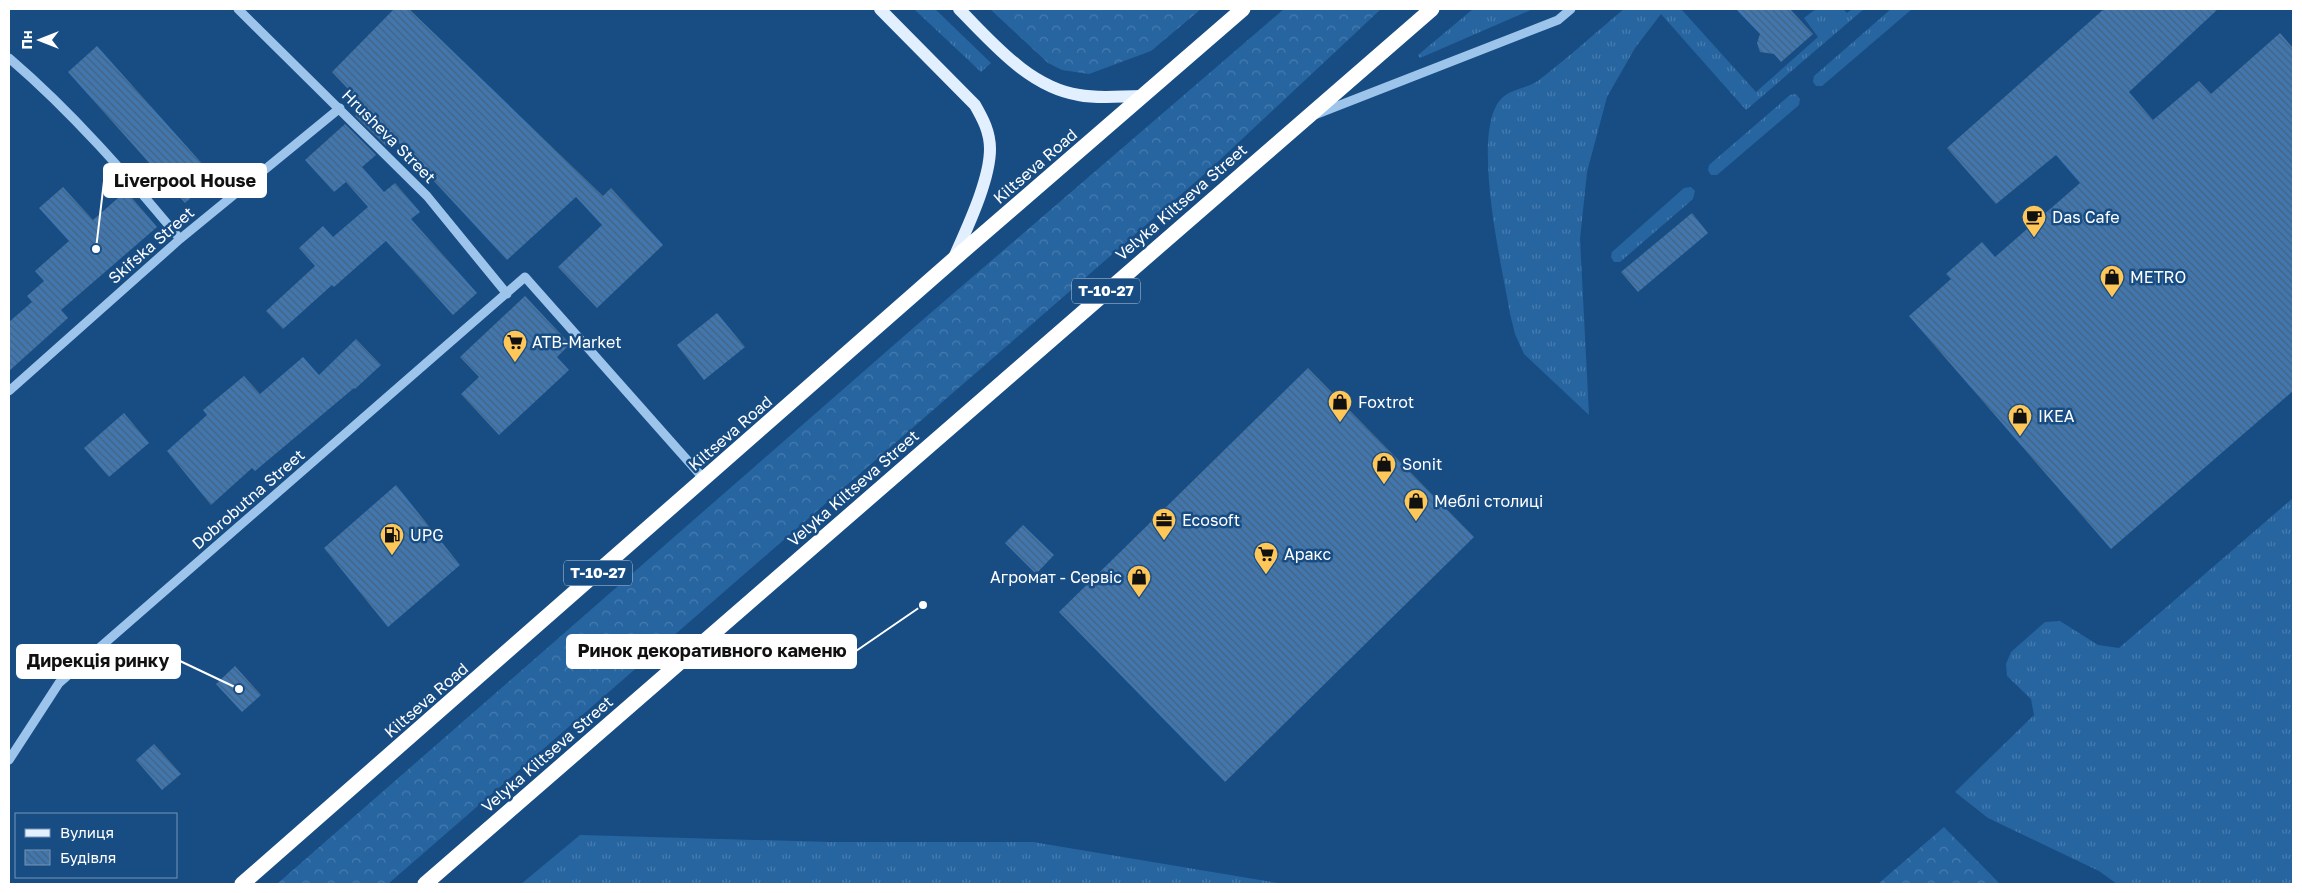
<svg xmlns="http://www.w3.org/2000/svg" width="2302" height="893" font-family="'Golos Text',sans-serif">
  <defs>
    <pattern id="grass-tufts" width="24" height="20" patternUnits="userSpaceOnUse" patternTransform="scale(1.25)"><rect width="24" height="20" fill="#2765a1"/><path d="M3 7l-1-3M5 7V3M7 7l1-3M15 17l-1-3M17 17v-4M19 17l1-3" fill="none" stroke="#477caf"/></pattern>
    <pattern id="forest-crowns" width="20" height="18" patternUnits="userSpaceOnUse" patternTransform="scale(1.25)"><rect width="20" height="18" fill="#2765a1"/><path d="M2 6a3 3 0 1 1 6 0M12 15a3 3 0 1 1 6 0" fill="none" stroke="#477caf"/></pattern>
    <pattern id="building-back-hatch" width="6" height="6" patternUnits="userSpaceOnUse" patternTransform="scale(1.25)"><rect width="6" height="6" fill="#4177ae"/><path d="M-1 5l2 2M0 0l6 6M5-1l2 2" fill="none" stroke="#46627d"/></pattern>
  </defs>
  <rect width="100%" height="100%" fill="#184d84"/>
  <path fill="url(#grass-tufts)" d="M914 9H935L991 63 981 72Z
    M1473 9H1533L1420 58 1418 55Z
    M1624 9H1681L1756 92 1818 37 1804 18 1816 9H1843L1847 13 1852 9H1864L1746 110 1661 14 1635 48 1607 97 1587 172 1580 239 1589 415 1524 354 1515 334 1510 314C1503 270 1469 130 1502 98 1511 89 1529 88 1539 80 1568 58 1596 32 1624 9Z
    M1891 9H1912L1822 86H1816L1813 82 1814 76Z
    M1796 94 1800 99 1799 105 1717 175H1711L1708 170 1709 165 1790 95Z
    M1691 187 1695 191 1693 199 1620 262H1614L1611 257 1612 252 1684 188Z
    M2293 498V884H2117L2099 871 1988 818 1955 792 2034 715 2031 699 2007 676 2006 664 2011 652 2045 622 2060 621 2098 645 2119 648Z
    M580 835 829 842H1033L1284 884H521Z"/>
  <path fill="url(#forest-crowns)" d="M990 9H1201L1151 51 1089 74 1062 70 1048 63Z
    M1284 9H1381L1208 171 388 884H277L919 323Z
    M1944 827 2000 884H1878Z"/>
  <path fill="url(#building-back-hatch)" d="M394 9H409L603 196 611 188 663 245 597 308 558 267 602 225 576 197 507 260 395 139 386 146 355 116 365 107 332 72Z
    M1736 9H1790L1813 34 1781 62 1774 54 1760 52 1757 43 1760 34Z
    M2104 9H2218L2129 92 2153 120 2199 81 2211 94 2280 33 2293 48V391L2111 549 1909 316 1951 279 1946 274 1982 242 1995 257 2080 183 2056 155 1996 204 1947 148Z
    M97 46 214 177 185 203 68 72Z
    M345 124 376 155 362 167 384 192 395 183 420 212 411 219 477 293 453 315 386 241 334 287 332 285 283 329 266 311 315 266 299 248 323 226 333 237 368 207 346 182 334 192 305 160Z
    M63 187 93 220 126 191 157 227 61 310 68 318 9 371V322L32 302 27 296 44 281 35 271 69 241 39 208Z
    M1692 213 1708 233 1638 292 1621 272Z
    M525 296 570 344 557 357 569 370 499 435 461 394 479 377 460 357Z
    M717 313 745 347 704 380 677 345Z
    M356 339 381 365 355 389 354 388 255 471 252 468 211 505 167 451 207 415 203 410 244 376 260 394 303 357 319 375Z
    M1308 368 1474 537 1225 782 1059 612Z
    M124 413 149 443 109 477 84 448Z
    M396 485 460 565 388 627 324 548Z
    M1023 525 1054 555 1036 574 1005 543Z
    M235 666 261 695 242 712 216 684Z
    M154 744 181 774 162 790 136 760Z"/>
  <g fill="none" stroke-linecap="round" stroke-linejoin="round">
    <path stroke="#9dc5ec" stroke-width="9" d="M238 9 427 196 507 294
      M9 58C72 112 127 175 180 239
      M1317 114 1558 20 1571 9
      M9 391 180 239 340 108
      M9 760 59 683 525 277 704 479"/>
    <path stroke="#e2efff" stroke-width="12" d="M880 9 975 105C983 119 990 132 990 149 990 181 966 230 953 260
      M959 9C993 43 1029 87 1079 95 1099 99 1121 96 1141 96"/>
    <path stroke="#fff" stroke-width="15" d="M242 884 953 260 1243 9
      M425 884 1432 9"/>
  </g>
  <defs>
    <symbol id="cafe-pin" viewBox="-11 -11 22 30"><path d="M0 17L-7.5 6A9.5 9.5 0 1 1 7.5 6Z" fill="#ffc658" stroke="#184d84"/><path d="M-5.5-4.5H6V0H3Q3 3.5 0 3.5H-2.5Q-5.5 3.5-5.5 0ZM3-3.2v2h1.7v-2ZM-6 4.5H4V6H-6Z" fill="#111"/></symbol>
    <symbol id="shop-pin" viewBox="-11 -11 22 30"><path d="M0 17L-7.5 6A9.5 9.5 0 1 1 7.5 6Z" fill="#ffc658" stroke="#184d84"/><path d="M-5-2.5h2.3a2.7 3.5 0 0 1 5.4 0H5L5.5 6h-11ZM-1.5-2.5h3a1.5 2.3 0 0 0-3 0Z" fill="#111"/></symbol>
    <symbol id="supermarket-pin" viewBox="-11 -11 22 30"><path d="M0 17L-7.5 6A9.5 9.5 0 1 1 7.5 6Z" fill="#ffc658" stroke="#184d84"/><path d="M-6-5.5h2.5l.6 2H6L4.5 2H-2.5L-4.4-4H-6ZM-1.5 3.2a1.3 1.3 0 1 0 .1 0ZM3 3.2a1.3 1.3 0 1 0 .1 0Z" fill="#111"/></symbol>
    <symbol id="office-pin" viewBox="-11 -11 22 30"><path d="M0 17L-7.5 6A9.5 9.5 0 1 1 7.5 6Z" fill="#ffc658" stroke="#184d84"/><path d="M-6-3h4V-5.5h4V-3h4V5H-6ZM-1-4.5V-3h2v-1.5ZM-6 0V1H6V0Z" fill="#111"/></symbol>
    <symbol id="fuel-pin" viewBox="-11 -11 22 30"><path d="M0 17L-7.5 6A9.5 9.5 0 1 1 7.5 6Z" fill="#ffc658" stroke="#184d84"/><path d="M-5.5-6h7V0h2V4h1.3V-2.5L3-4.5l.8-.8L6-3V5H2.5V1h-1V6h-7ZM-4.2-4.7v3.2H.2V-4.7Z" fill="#111"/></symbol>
  </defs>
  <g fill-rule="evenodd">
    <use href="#cafe-pin" x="2020" y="203" width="28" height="38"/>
    <use href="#shop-pin" x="2098" y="263" width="28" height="38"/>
    <use href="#supermarket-pin" x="501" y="328" width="28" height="38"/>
    <use href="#shop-pin" x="1326" y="388" width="28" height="38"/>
    <use href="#shop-pin" x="2006" y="402" width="28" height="38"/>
    <use href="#shop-pin" x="1370" y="450" width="28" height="38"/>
    <use href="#shop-pin" x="1402" y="487" width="28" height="38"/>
    <use href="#office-pin" x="1150" y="506" width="28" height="38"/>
    <use href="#fuel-pin" x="378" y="521" width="28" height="38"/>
    <use href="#supermarket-pin" x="1252" y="540" width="28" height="38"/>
    <use href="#shop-pin" x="1125" y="563" width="28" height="38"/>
  </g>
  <g text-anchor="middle" stroke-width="5" stroke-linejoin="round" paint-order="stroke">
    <g fill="#184d84" stroke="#bacada" stroke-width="1">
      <rect x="1072" y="278.5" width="68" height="25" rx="4"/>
      <rect x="564" y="560.5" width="68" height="25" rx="4"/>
    </g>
    <g font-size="15" font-weight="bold" fill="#fff">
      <text x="1106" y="296">Т-10-27</text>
      <text x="598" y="578">Т-10-27</text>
    </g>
    <g font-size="16" fill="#fff" stroke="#184d84">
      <text transform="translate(389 136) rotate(45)" y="6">Hrusheva Street</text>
      <text transform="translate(1035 166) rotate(-41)" y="6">Kiltseva Road</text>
      <text transform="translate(1181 202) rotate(-41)" y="6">Velyka Kiltseva Street</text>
      <text transform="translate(151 245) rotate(-41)" y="6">Skifska Street</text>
      <text transform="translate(730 433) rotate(-41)" y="6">Kiltseva Road</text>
      <text transform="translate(853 488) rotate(-41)" y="6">Velyka Kiltseva Street</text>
      <text transform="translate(248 499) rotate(-41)" y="6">Dobrobutna Street</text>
      <text transform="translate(426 700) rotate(-41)" y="6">Kiltseva Road</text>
      <text transform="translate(547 754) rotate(-41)" y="6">Velyka Kiltseva Street</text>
    </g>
    <g font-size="16" fill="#fff" stroke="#184d84" text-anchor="start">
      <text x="2052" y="223">Das Cafe</text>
      <text x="2130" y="283">METRO</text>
      <text x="532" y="348">ATB-Market</text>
      <text x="1358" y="408">Foxtrot</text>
      <text x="2038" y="422">IKEA</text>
      <text x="1402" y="470">Sonit</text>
      <text x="1434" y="507">Меблі столиці</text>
      <text x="1182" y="526">Ecosoft</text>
      <text x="410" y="541">UPG</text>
      <text x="1284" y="560">Аракс</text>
      <text x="1122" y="583" text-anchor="end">Агромат - Сервіс</text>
    </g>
  </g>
  <path fill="none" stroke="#fff" stroke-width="2" d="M96 249L104 181M923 605L856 651M239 689L180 661"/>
  <g fill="#fff" stroke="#184d84" stroke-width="2">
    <circle cx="96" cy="249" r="5"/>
    <circle cx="923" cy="605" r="5"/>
    <circle cx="239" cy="689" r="5"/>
  </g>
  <g fill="#fff" stroke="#fff" stroke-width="2">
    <rect x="104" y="164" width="162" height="33" rx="5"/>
    <rect x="567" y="635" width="289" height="33" rx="5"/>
    <rect x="17" y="645" width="163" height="33" rx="5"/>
  </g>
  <g font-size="18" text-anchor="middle" font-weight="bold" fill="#111">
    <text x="185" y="187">Liverpool House</text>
    <text x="712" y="657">Ринок декоративного каменю</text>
    <text x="98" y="667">Дирекція ринку</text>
  </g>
  <rect width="2302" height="893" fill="none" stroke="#ffffff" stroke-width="20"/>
  <rect x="15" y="813" width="162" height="65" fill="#184d84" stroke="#7494b5"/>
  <rect x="25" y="829" width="25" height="8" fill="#e2efff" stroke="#7494b5"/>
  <text x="60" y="838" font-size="15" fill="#ffffff">Вулиця</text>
  <rect x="25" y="850" width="25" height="15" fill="url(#building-back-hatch)" stroke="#7494b5"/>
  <text x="60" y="863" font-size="15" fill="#ffffff">Будівля</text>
  <g transform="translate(40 40) rotate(270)" stroke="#184d84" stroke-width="4" paint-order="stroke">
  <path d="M0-4L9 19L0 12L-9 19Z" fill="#ffffff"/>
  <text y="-8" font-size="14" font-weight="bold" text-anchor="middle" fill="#ffffff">Пн</text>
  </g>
</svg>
